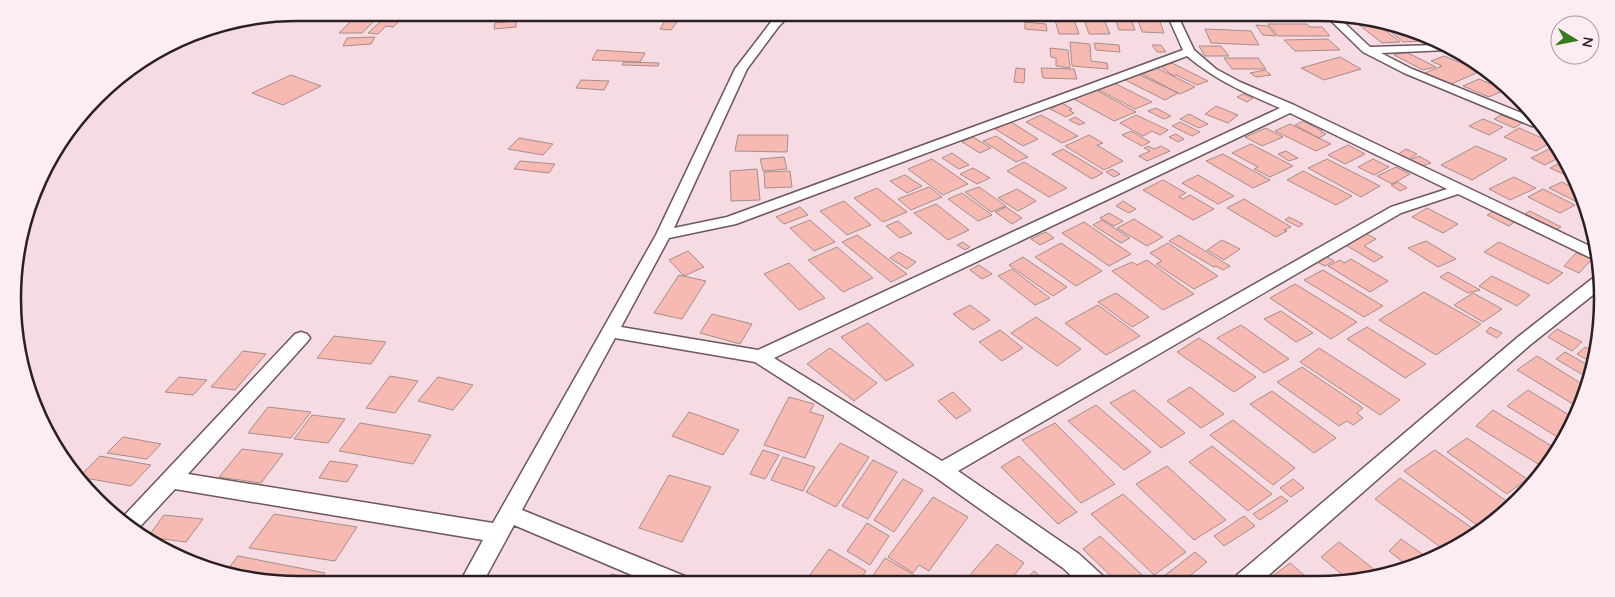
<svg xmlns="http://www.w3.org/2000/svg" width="1615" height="597" font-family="Quicksand,sans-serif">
  <rect width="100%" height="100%" fill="#f7dbe3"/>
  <path fill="#f6bab3" stroke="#a78d8a" d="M391 12 408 13 393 27 386 26 378 34 368 33Z
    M1053 13 1072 14 1079 34H1059Z
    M1215 13H1239L1244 20H1220Z
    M1248 13H1269L1276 20H1255Z
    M1082 14H1102L1110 34H1089Z
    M1115 18 1131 19 1135 30H1119Z
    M1137 18 1159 19 1164 33 1142 32Z
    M353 19 375 20 362 33H339Z
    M516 21V27L494 29 495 23Z
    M665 21 677 22 671 30 660 29Z
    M1025 22 1046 24 1047 31 1025 29Z
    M1376 23 1400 42 1382 43 1358 24Z
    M1268 24H1307L1310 27H1322L1330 36H1278Z
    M1256 25 1268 26 1276 36 1263 35Z
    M1205 29 1251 31 1259 45 1211 43Z
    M1391 32H1410L1423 41 1403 42Z
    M375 37 371 44 343 46 347 38Z
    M1328 39 1340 50 1295 51 1284 40Z
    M1070 42 1090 44 1091 61 1107 63 1108 69 1072 66Z
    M1094 43 1119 45 1120 52 1096 50Z
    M1152 45H1161L1166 52H1157Z
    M1199 46H1221L1229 56H1205Z
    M1050 48 1068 50 1070 68 1056 66V58L1051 57Z
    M597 50 645 53 640 62 592 60Z
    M1406 52 1436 67 1423 70 1394 55Z
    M1444 56 1481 71 1451 84 1425 73 1442 66 1431 61Z
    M1340 57 1361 69 1324 80 1301 68Z
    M1224 58H1258L1266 69H1232Z
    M624 62 659 63 658 66 622 65Z
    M1172 63 1208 81 1197 85 1176 75 1174 76 1161 67Z
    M1016 68 1025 69 1024 83 1014 82Z
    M1041 68 1074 69 1077 79 1043 78Z
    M1157 68 1195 87 1180 94 1142 74Z
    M1265 70 1271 75 1256 77 1250 73Z
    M1138 74 1178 93 1165 100 1125 80Z
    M291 75 321 86 283 105 252 93Z
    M1479 79 1505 90 1489 97 1463 86Z
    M581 80 609 81 604 90 576 88Z
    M1114 83 1152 102 1135 109 1097 89Z
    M1094 89 1136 112 1114 121 1072 98Z
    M1243 94 1253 98 1247 102 1237 97Z
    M1062 103 1072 109 1069 110 1074 113 1066 117 1050 109Z
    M1216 106 1238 115 1228 123 1205 114Z
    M1156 108 1171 116 1164 119 1148 111Z
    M1189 114 1208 124 1199 128 1180 119Z
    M1041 115 1078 136 1062 143 1026 122Z
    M1136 115 1168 130 1160 135 1152 131 1143 136 1120 123Z
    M1501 115 1522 123 1514 128 1494 119Z
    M1075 117 1085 123 1079 125 1069 120Z
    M1483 119 1503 127 1489 135 1469 126Z
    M1303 121 1322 131 1321 132 1326 134 1319 138 1295 125Z
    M1011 122 1038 139 1023 146 995 129Z
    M1180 122 1200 132 1192 136 1172 126Z
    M1290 124 1331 144 1316 151 1275 131Z
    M1266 128 1283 137 1262 146 1245 137Z
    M1519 128 1551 142 1536 151 1504 137Z
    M1131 131 1150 142 1142 146 1122 135Z
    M1176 134 1184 139 1178 142 1169 137Z
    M738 135H788L787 152 735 151Z
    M1089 135 1103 143 1097 145 1123 161 1104 170 1065 146Z
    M996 136 1028 157 1016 162 983 141Z
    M973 137 991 148 980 153 962 142Z
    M519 138 553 144 543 155 508 149Z
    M1251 144 1293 166 1270 177 1254 169 1258 167 1232 153Z
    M1348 145 1365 154 1345 164 1328 155Z
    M1148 146 1154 149 1161 146 1170 151 1147 161 1139 156 1150 151 1144 148Z
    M1476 146 1507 159 1472 180 1441 165Z
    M1555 146 1564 155 1545 165 1531 158Z
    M1063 149 1103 173 1092 179 1052 154Z
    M1406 149 1417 154 1408 160 1397 155Z
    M1286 151 1298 158 1289 161 1278 154Z
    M952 153 969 165 959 169 942 158Z
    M1223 154 1270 180 1253 188 1206 161Z
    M1419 156 1431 163 1422 166 1410 160Z
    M784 157 787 169 763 171 760 159Z
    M932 159 968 184 943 195 908 169Z
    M1327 159 1380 186 1361 197 1308 168Z
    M1373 159 1389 167 1374 175 1358 167Z
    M1566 160 1572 178 1550 168Z
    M520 161 555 164 549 173 514 169Z
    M1024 162 1067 188 1049 197 1007 171Z
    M1396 167 1410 174 1392 184 1377 176Z
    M973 168 990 178 977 184 960 174Z
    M757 169 760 200 731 201 730 171Z
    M1112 169 1120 174 1114 177 1106 172Z
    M790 171 792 187 765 188 764 172Z
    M1303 171 1352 196 1336 205 1287 180Z
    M905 175 922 186 907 193 890 181Z
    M1198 175 1234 196 1218 204 1182 183Z
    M1514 177 1536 188 1510 200 1489 189Z
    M1163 180 1186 193 1179 197 1183 199 1190 195 1214 209 1193 220 1143 190Z
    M1398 182 1407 188 1400 191 1391 185Z
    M1562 182 1575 189 1581 204 1549 188Z
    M929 187 942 197 911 210 898 199Z
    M979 187 1006 206 991 212 965 192Z
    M877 188 907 212 883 222 854 198Z
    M1017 189 1036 201 1018 211 998 198Z
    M1543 189 1575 205 1560 213 1528 197Z
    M962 193 992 215 978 221 948 199Z
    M1244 199 1291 227 1284 230 1287 231 1276 237 1227 208Z
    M844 201 871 225 847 235 820 211Z
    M1123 201 1136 209 1129 213 1116 206Z
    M936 204 969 230 948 240 914 213Z
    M800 207 808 215 784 224 776 217Z
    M1006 207 1022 218 1012 224 995 212Z
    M1427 208 1458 224 1443 233 1412 217Z
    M1494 211 1516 221 1509 226 1487 215Z
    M1530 211 1561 227 1556 230 1525 214Z
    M1109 213 1123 221 1114 226 1100 218Z
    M1289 217 1303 224 1299 227 1285 220Z
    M1134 219 1163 237 1147 246 1117 228Z
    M810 220 835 242 814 251 790 228Z
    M1102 220 1130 238 1121 243 1093 225Z
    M898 221 912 233 900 238 886 226Z
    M1084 222 1131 254 1109 266 1062 233Z
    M1046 232 1054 238 1040 245 1031 239Z
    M1365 233 1376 239 1364 246 1383 257 1374 262 1344 244Z
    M857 235 907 274 891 282 842 242Z
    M1179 235 1230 266 1223 270 1216 266 1214 267 1169 241Z
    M1222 240 1240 249 1224 260 1207 250Z
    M1426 241 1456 259 1438 267 1408 248Z
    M963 242 970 247 965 250 957 245Z
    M1499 242 1563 273 1548 284 1484 252Z
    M1061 243 1102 271 1076 286 1035 257Z
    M1168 243 1218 276 1194 289 1156 264 1162 261 1150 253Z
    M837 247 873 278 843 292 808 260Z
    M688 251 704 267 684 276 669 260Z
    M899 252 916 262 907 269 890 258Z
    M1576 253 1592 259 1579 273 1564 266Z
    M1326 256 1334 261 1325 266 1317 262Z
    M1023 257 1067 287 1053 296 1009 265Z
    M1351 259 1388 281 1370 292 1328 266 1340 260 1344 263Z
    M1147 260 1194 294 1163 310 1112 271 1132 262 1137 265Z
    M789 263 825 298 799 310 764 274Z
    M979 265 992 274 982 279 970 270Z
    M1012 269 1050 298 1035 305 998 276Z
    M1323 270 1383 306 1364 317 1304 280Z
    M1448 272 1480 290 1468 293 1440 277Z
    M679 275 706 281 682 319 654 313Z
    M1492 276 1530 295 1517 306 1479 286Z
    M1295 284 1357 322 1331 339 1270 298Z
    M1424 292 1481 324 1436 355 1379 320Z
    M1116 293 1149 317 1132 327 1098 302Z
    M1473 293 1502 309 1483 322 1454 305Z
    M970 305 990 320 973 330 953 314Z
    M1098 305 1140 336 1106 355 1065 323Z
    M1281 311 1313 333 1296 342 1264 319Z
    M712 314 752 324 740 344 700 333Z
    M1036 317 1081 349 1057 366 1011 333Z
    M868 323 914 365 886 381 841 337Z
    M1241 325 1289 359 1264 373 1217 338Z
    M1367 327 1426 364 1405 378 1347 339Z
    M1490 327 1502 333 1497 338 1486 332Z
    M1557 329 1582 342 1572 351 1548 337Z
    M1000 330 1023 348 1002 361 979 342Z
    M334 336 386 342 371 364 317 358Z
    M1199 338 1256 377 1234 392 1177 352Z
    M1585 347 1594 352 1593 363 1577 354Z
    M830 348 877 383 854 401 807 364Z
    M1319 348 1400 400 1380 415 1300 362Z
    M243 351 266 354 235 390 211 387Z
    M1565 352 1593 368 1590 379 1556 359Z
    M1537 356 1587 387 1578 407 1517 370Z
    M1302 367 1363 408 1357 413 1363 418 1353 425 1347 421 1339 426 1277 382Z
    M390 376 418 381 395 413 366 408Z
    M179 377 207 380 193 395 165 392Z
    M438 377 473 385 453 410 418 401Z
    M1190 387 1224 414 1201 428 1167 401Z
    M1134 390 1185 433 1161 448 1110 403Z
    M1528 390 1574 418 1564 441 1507 406Z
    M1272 391 1336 438 1314 453 1250 404Z
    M953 392 971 410 956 419 938 401Z
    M789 397 814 404 810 412 824 416 805 458 764 445Z
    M1096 405 1151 452 1124 470 1068 421Z
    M268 407 311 412 291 438 248 433Z
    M1493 410 1558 450 1543 467 1476 426Z
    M689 412 739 430 723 455 672 436Z
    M312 415 345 419 328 443 294 439Z
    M1233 420 1295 468 1273 485 1210 435Z
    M360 423 431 435 413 464 339 451Z
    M1055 423 1115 484 1081 503 1022 440Z
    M123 437 161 444 147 459 107 453Z
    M1467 438 1527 479 1507 494 1447 452Z
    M840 443 869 457 836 507 806 492Z
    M1212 446 1272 494 1248 511 1189 462Z
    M242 449 283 454 261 483 219 477Z
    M763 450 779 455 765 479 750 474Z
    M1435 450 1512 505 1505 513 1482 529 1404 471Z
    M100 456 151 465 131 486 79 477Z
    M1019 456 1077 512 1058 524 1001 467Z
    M783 457 815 467 803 491 771 480Z
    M873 460 897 472 868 519 842 506Z
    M330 461 358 465 347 482 319 478Z
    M1167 466 1226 520 1194 540 1136 484Z
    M669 475 711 487 682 542 639 528Z
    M1400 478 1478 532 1447 552 1375 499Z
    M903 479 923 490 894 532 874 520Z
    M1293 479 1304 488 1291 497 1280 488Z
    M1123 494 1186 552 1154 575 1091 514Z
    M1281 496 1288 501 1260 520 1253 514Z
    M933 497 968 517 929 571 919 565 913 573 888 557Z
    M274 514 357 527 335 561 249 548Z
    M164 515 203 519 186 542 148 537Z
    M1244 516 1255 526 1224 546 1214 536Z
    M867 523 889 536 870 565 847 551Z
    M1100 536 1150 582 1118 583 1083 549Z
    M1401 539 1429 559 1408 566 1389 551Z
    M1339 542 1380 574 1351 582 1321 557Z
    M997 544 1024 563 1008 583H975L968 577Z
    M829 549 866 571 858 583H804Z
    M1195 552 1207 562 1182 582H1171L1164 576Z
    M238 556 325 573 317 584H298L224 574Z
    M885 558 928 583H873L869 581Z
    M1290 563 1312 582H1265Z
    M1034 571 1048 583H1023Z
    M611 574 660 584H607Z"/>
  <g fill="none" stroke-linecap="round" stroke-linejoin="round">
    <defs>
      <path id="minor" d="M781 12H793L779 26 747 69 674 228 727 217 1183 50 1166 12H1176L1194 50 1216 69 1240 82 1294 105 1596 249 1600 260 1593 259 1458 194 1401 213 958 471 1079 554 1103 576 1106 583H1079L1063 568 935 477 755 362 615 338 522 510 687 577 690 584H653L514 525 482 584H459L483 540 175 489 136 531 125 526 120 520 295 334 301 332 307 334 310 338 307 342 188 474 493 523 656 235 735 69 771 22ZM1187 56C1217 81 1245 93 1280 108L758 350 621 327 669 238 736 224ZM1290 113 1447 189 1391 207 942 461 774 358Z
        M1324 14 1336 15 1370 47 1436 45 1447 50 1381 53 1412 69 1529 116 1538 126H1532L1404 73 1363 52Z
        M1599 277 1598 291 1530 345 1261 582H1234L1237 575 1518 337 1593 278Z"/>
    </defs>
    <use href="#minor" stroke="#6e565d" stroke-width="3"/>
    <use href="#minor" fill="#fff" fill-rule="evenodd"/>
  </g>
  <path d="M0 0H1615V597H0ZM298 21H1317A277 277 0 0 1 1594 298V299A277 277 0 0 1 1317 576H298A277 277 0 0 1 21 299V298A277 277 0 0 1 298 21Z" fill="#fdecf1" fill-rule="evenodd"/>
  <path fill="none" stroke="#2a2023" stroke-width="2.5" d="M298 21H1317A277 277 0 0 1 1594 298V299A277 277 0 0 1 1317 576H298A277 277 0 0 1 21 299V298A277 277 0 0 1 298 21Z"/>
  <g transform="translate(1575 40) rotate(100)"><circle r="24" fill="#fdecf1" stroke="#a99a9f"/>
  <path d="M0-4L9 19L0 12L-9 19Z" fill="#397b1c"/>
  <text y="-8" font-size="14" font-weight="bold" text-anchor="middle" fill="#2a2023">N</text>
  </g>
</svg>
